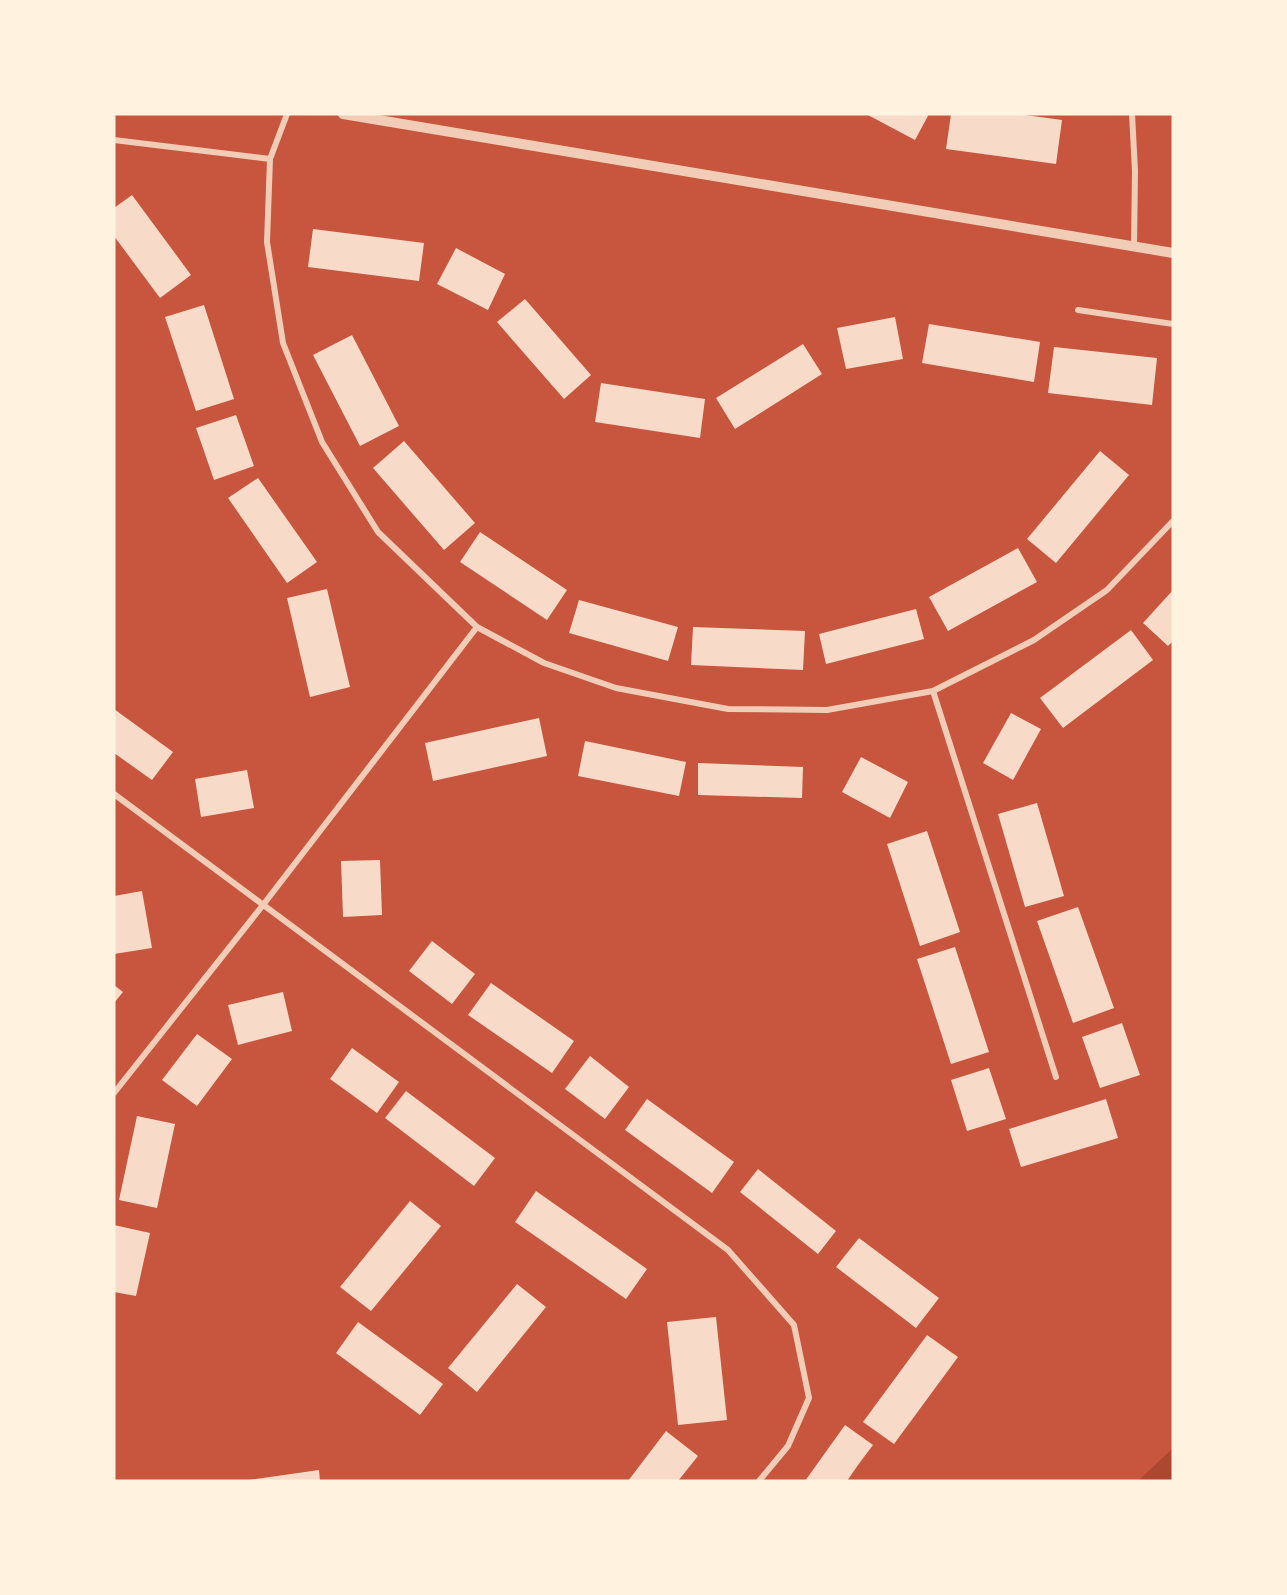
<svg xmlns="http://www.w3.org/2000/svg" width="1287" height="1595" font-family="'Fira Sans Condensed',sans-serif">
  <rect width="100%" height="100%" fill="#c8553d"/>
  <path fill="#ae4732" d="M1173 1448V1481H1138Z"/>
  <path fill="#f7dbc8" d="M866 114H929L915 140Z
    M951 114H1018L1062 120 1056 164 946 149Z
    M132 195 191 275 160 298 114 236V208Z
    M313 229 424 243 419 281 308 267Z
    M456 248 505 274 488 310 437 284Z
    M525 299 591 375 564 399 497 322Z
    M204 305 234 399 196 411 165 317Z
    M895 317 903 359 846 369 837 328Z
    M929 324 1040 342 1034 382 922 363Z
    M352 335 399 426 360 446 313 355Z
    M803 344 822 374 735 429 716 398Z
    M1054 347 1157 358 1152 405 1048 393Z
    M601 383 705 399 700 438 595 422Z
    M236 415 254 466 214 480 196 428Z
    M404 441 475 523 444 550 373 468Z
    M1100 451 1129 475 1056 563 1027 539Z
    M258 478 317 562 287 583 228 498Z
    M480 532 567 590 547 620 460 562Z
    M1018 548 1037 582 948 631 929 597Z
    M327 589 350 687 310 697 287 598Z
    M1173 590V641L1168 646 1143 623Z
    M579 600 678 627 668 661 569 633Z
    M916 609 924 639 826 664 819 634Z
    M693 627 805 631 803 670 691 665Z
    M1131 630 1153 660 1063 728 1040 698Z
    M114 709 173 752 152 780 114 753Z
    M1011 713 1041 729 1013 780 983 763Z
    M539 718 547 756 433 781 425 743Z
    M585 741 686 762 679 796 578 776Z
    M861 757 908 782 890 818 842 792Z
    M698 763 803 767 802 798 698 795Z
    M247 770 254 808 201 817 195 779Z
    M1037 803 1064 896 1025 907 998 814Z
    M927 831 960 932 920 946 887 844Z
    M380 860 382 915 343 917 341 861Z
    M142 891 152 948 114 954V896Z
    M1078 907 1114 1008 1073 1023 1037 921Z
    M432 941 475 974 452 1004 409 971Z
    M955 947 989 1052 951 1064 917 959Z
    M491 983 574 1041 552 1073 468 1015Z
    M114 985 123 992 114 1003Z
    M283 992 292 1031 238 1045 228 1005Z
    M1122 1023 1140 1075 1100 1088 1082 1037Z
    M197 1034 232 1059 197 1106 162 1080Z
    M352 1048 399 1082 377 1113 330 1079Z
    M590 1056 629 1087 605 1119 565 1089Z
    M989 1068 1006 1119 967 1131 951 1080Z
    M406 1091 495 1158 474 1186 385 1118Z
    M647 1099 734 1162 712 1193 625 1130Z
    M1106 1099 1118 1138 1021 1167 1009 1129Z
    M137 1116 175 1124 157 1208 119 1200Z
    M758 1169 836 1231 818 1254 740 1192Z
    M536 1191 647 1269 626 1299 515 1222Z
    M410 1201 441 1226 371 1311 340 1287Z
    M114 1225 150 1233 136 1296 114 1292Z
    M859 1238 939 1298 916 1328 836 1267Z
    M517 1284 546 1307 477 1392 448 1368Z
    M716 1317 727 1420 678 1425 667 1322Z
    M358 1322 443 1384 420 1415 336 1353Z
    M927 1335 958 1357 894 1444 863 1422Z
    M845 1425 873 1445 858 1465 847 1481H805Z
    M666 1431 698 1456 678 1481H628Z
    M319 1470 320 1481H249V1480Z"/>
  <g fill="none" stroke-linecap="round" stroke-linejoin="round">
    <path stroke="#f1ccb7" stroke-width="6" d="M287 114 270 159 267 242 283 343 322 442 378 532 477 627 544 663 616 688 728 709 827 710 933 691 1034 640 1107 590 1173 521
      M1132 114 1135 171 1134 246
      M114 140 270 159
      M1078 310 1173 324
      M933 691 1056 1077
      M114 794 728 1250 794 1325 809 1398 788 1446 759 1481
      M114 1093 263 905 477 627"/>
    <path stroke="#f1ccb7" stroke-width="10" d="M343 114 1173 253"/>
  </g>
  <rect width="1287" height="1595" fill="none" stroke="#fff3e0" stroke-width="231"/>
</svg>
